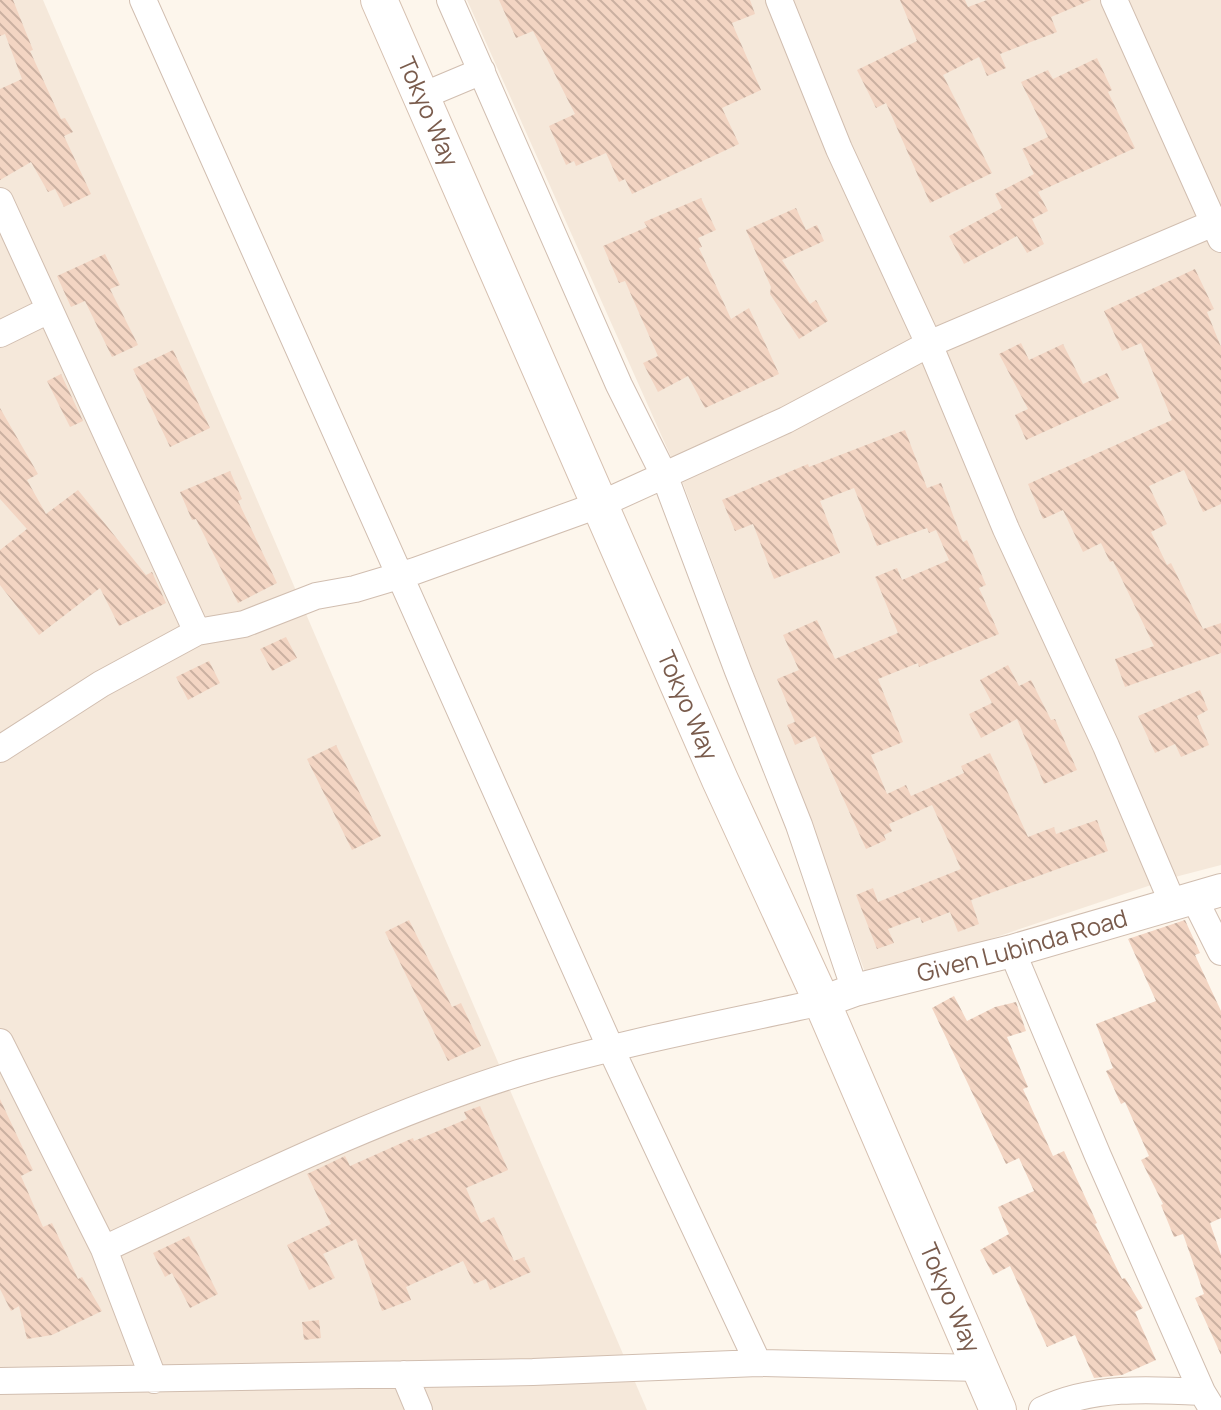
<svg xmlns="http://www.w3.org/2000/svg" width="1221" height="1410" font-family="Manrope,sans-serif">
  <defs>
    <pattern id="building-back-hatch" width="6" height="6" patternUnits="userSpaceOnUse" patternTransform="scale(2)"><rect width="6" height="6" fill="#f3d5c3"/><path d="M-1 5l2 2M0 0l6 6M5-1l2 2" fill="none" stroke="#cab0a1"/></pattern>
  </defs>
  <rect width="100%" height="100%" fill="#fdf6ec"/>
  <path fill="#f5e8da" d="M0 0H43L647 1410H0Z
    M467 0H1221V865L1175 877 868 980 684 486Z"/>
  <path fill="url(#building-back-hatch)" d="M0 0H13L33 50 30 51 61 119 65 118 73 132 64 136 91 194 64 207 55 189 48 192 31 162 0 180V89L22 79 5 34 0 36Z
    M499 0H750L755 14 732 23 761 90 722 108 739 144 632 194 625 179 619 182 606 153 576 166 574 161 566 165 549 126 575 114 533 31 516 38Z
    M900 0H965L968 7 987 0H1091L1051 17 1057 32 1000 54 1006 68 987 76 979 57 943 75 992 173 930 203 886 103 876 108 857 70 917 41Z
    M1097 58 1112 90 1108 92 1135 148 1038 192 1048 211 1032 219 1044 244 1027 253 1017 236 964 264 949 236 1002 208 995 194 1034 174 1022 149 1048 137 1021 82 1048 70 1053 79Z
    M701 198 716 230 698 238 702 247 699 248 731 319 749 308 779 374 705 408 688 376 658 392 643 363 658 356 625 281 619 283 603 246 647 227 644 222Z
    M796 208 806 230 817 225 824 241 782 260 810 304 816 300 828 321 799 339 770 294 771 287 746 230Z
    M105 254 120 285 110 289 138 345 112 357 85 301 71 307 57 276Z
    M1195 269 1214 309 1207 312 1221 347V504L1203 512 1184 470 1149 486 1167 524 1151 532 1167 565 1171 563 1203 629 1221 623V653L1125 687 1115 659 1154 646 1113 561 1110 562 1101 543 1083 552 1063 510 1043 519 1028 484 1172 420 1141 343 1122 351 1104 311Z
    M1021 343 1029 360 1063 344 1083 384 1107 373 1119 398 1026 440 1015 415 1028 409 999 354Z
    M173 350 210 428 170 447 133 369Z
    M61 374 83 421 70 427 47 381Z
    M0 408 38 474 27 480 46 514 78 490 146 575 152 572 166 603 119 626 100 588 39 635 0 585V550L27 529 0 499Z
    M905 430 927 488 941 483 963 542 967 540 986 585 979 588 999 634 919 667 918 663 878 679 903 742 871 755 887 794 906 785 911 796 964 773 961 766 990 753 1028 837 1054 827 1056 834 1097 820 1108 851 971 900 979 924 958 932 950 912 922 923 920 917 888 929 894 943 877 949 856 895 873 888 878 902 961 869 932 805 889 824 892 831 884 835 886 840 866 849 815 736 795 745 787 725 795 722 777 679 799 670 783 635 817 620 835 659 898 633 875 577 897 568 902 580 949 560 936 530 929 533 927 528 877 546 854 488 820 501 840 553 774 579 753 524 735 531 722 500 808 464 809 467Z
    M230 471 242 499 238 501 277 583 238 603 196 519 192 520 180 492Z
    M286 637 297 658 272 671 260 649Z
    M209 661 220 683 188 700 176 677Z
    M1008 665 1019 686 1031 680 1051 720 1055 719 1077 770 1044 784 1017 719 981 738 969 714 992 703 980 680Z
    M1200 690 1208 710 1197 716 1209 745 1181 757 1175 744 1155 753 1138 716Z
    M336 745 381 836 352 850 307 759Z
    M409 920 452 1007 461 1003 481 1046 448 1061 385 932Z
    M1185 920 1200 953 1195 955 1221 1011V1218L1210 1223 1221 1255V1355L1195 1298 1204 1294 1183 1234 1174 1237 1161 1205 1163 1204 1141 1160 1149 1156 1125 1102 1121 1104 1106 1071 1113 1068 1096 1024 1156 1001 1128 939Z
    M954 996 967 1021 995 1007 1016 1002 1026 1031 1007 1037 1028 1087 1023 1089 1053 1156 1064 1151 1097 1223 1095 1224 1122 1279 1125 1278 1143 1308 1135 1312 1156 1360 1122 1375 1094 1378 1075 1335 1047 1347 1010 1266 993 1275 980 1250 1009 1234 998 1207 1034 1191 1019 1158 1006 1164 932 1008Z
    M0 1099 33 1170 21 1176 43 1227 52 1223 78 1279 82 1277 102 1311 52 1335 27 1339 19 1306 11 1311 0 1289Z
    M480 1106 508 1170 466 1188 481 1223 494 1217 514 1261 524 1257 531 1272 490 1290 486 1279 474 1284 463 1261 406 1287 411 1300 382 1311 356 1239 323 1254 335 1278 309 1290 287 1245 331 1224 307 1174 345 1156 350 1166 413 1138 414 1141 467 1119 464 1112Z
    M189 1236 218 1294 190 1308 172 1273 165 1277 153 1253Z
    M319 1320 321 1338 304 1340 302 1322Z"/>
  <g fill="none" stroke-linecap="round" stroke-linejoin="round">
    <defs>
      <path id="minor" d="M143 0 611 1049 758 1363
        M450 0 619 385 665 477 738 671 799 825 855 990
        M779 0 839 149 929 344 1006 529 1106 746 1173 904
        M1114 0 1221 239
        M420 97 482 71
        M0 201 197 632
        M0 334 49 310
        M0 749 101 684 197 632 244 624 316 596 355 589 415 571 601 504 786 420 929 344 1221 220
        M1194 898 1221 952
        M1012 951 1098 1156 1202 1392 1213 1410
        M0 1042 104 1249 154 1380
        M104 1249C237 1187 381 1115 522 1072 620 1043 722 1024 822 1002
        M404 1374 419 1410
        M0 1381 533 1372 758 1363 980 1368
        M1042 1410C1091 1386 1149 1389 1202 1392"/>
      <g id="tertiary">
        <path id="s1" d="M822 1002 855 990 1012 951 1221 890"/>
      </g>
      <g id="secondary">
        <path id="s2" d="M379 0 720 780 822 1002 998 1410"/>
      </g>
    </defs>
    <use href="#minor" stroke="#d1beb0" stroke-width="28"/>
    <use href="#tertiary" stroke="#d1beb0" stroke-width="34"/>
    <use href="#secondary" stroke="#d6c0b0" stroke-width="38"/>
    <use href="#minor" stroke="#fff" stroke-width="26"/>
    <use href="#tertiary" stroke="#fff" stroke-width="32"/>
    <use href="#secondary" stroke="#fff" stroke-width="36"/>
  </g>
  <g text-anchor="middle" stroke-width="8" stroke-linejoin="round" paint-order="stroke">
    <g font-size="24" fill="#7a5c4d" stroke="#fffaf3">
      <text dy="8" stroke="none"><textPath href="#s2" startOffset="122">Tokyo Way</textPath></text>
      <text dy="8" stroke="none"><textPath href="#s2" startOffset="770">Tokyo Way</textPath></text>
      <text dy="8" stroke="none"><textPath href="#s1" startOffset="208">Given Lubinda Road</textPath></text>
      <text dy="8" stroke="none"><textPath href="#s2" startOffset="1418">Tokyo Way</textPath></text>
    </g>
  </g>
</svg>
